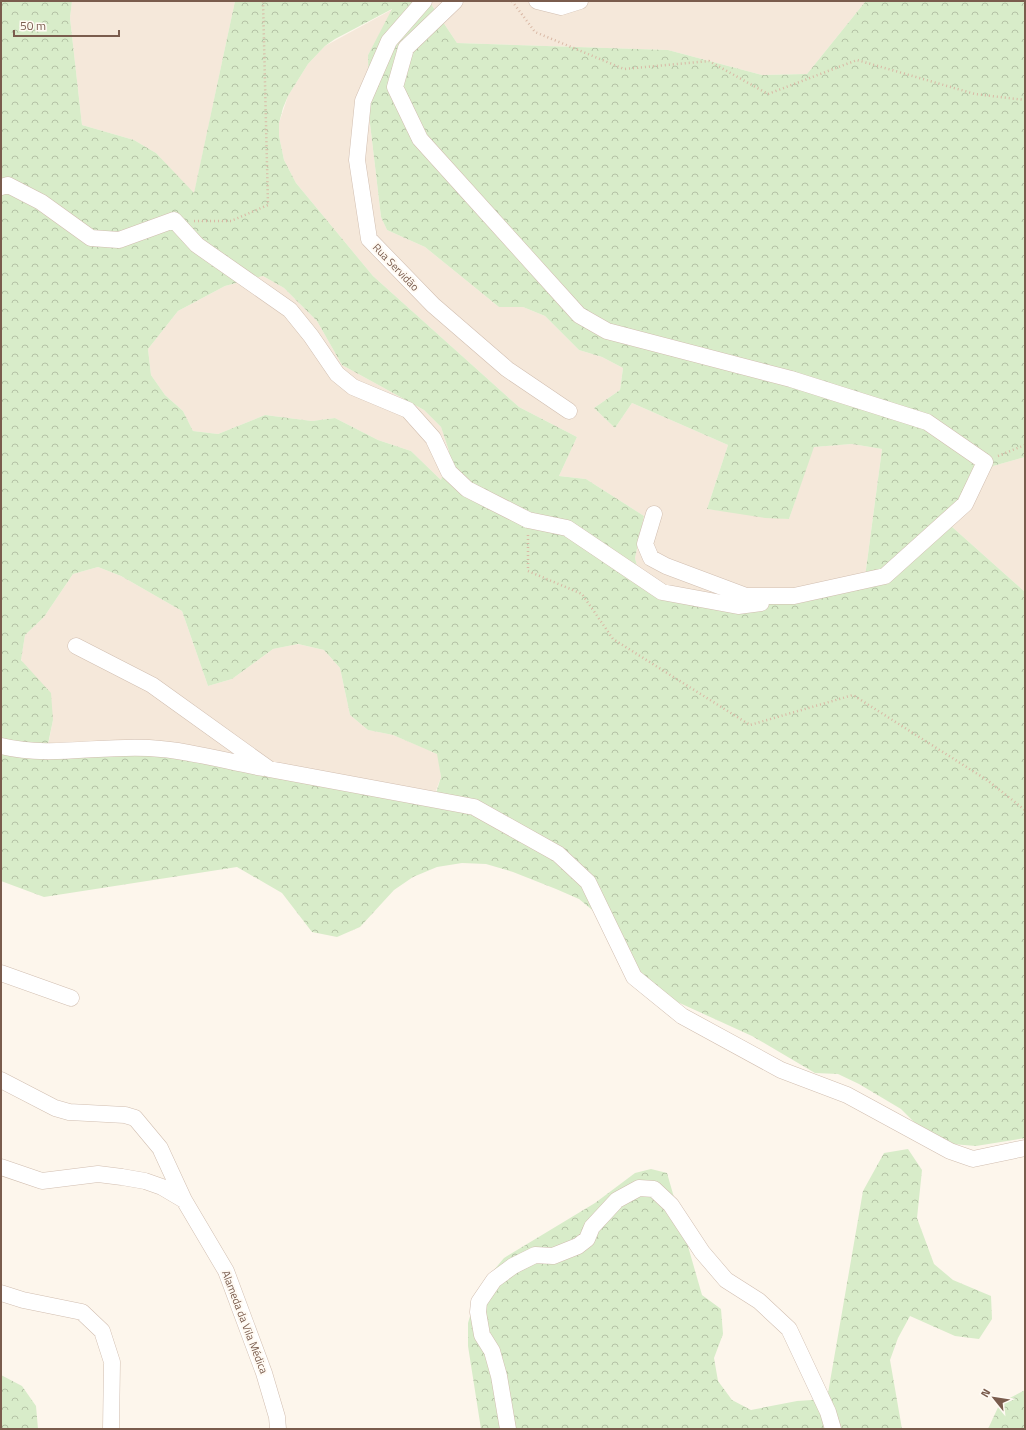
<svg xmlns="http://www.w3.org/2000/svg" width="1026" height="1430" font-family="'Titillium Web',sans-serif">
  <defs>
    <pattern id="forest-crowns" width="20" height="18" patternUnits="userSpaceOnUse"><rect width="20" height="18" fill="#d8ecc9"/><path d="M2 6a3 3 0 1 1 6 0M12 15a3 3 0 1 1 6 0" fill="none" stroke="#b4c2a5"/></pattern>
  </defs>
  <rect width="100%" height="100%" fill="#fdf6ec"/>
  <path fill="#f5e8da" d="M72 1H235L194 194 156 153 134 140 82 125 70 18Z
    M429 1H911L865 2 807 74 762 75 668 50 457 43Z
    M393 9 368 55 369 115 381 217 387 230 425 247 499 307H523L545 316 579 350 602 357 623 368 620 390 594 408 615 428 632 403 728 445 707 509 789 519 813 447 852 444 882 449 865 577 724 599 658 584 638 570 635 558 644 516 586 479 559 476 577 437 519 407 373 276 296 183 284 160 279 136V123L288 96 308 64 325 46Z
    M263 276 284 288 317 321 342 365 424 410 441 427 449 451 441 480 411 451 378 440 335 418 312 421 265 415 218 434 193 431 183 411 165 395 151 375 148 349 178 311 225 286Z
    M1025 457V592L951 526 993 466Z
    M98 567 121 576 182 611 208 686 232 679 273 649 298 644 324 650 340 668 350 715 368 730 393 735 438 754 441 777 435 793 48 745 53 720 21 659 25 635 44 617 73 574Z"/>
  <path fill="url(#forest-crowns)" fill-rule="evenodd" d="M1 1H72L70 18 82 125 134 140 156 153 194 193 235 1H429L457 43 668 50 762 75 807 74 865 2 1025 1V457L993 466 951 526 1025 592V1138L976 1146 952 1144 918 1126 901 1109 859 1084 838 1074 815 1073 752 1036 627 979 597 914 579 899 556 889 513 872 486 864 462 863 437 867 413 877 394 890 360 927 337 937 312 932 282 893 237 867 44 897 1 881ZM392 9 368 55 369 115 381 217 387 230 425 247 499 307H523L545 316 579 350 602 357 623 368 620 390 594 408 615 428 632 403 728 445 707 509 765 518 789 519 814 447 852 444 882 449 865 577 724 599 658 584 638 570 635 558 644 516 586 479 559 476 577 437 519 407 373 276 296 183 284 160 279 136V123L283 108 288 96 308 64 325 46 335 39ZM263 276 284 288 317 321 342 365 424 410 441 427 449 451 441 480 411 451 378 440 335 418 312 421 265 415 218 434 193 431 183 411 165 395 151 375 148 349 178 311 225 286ZM98 567 121 576 182 611 208 686 232 679 273 649 298 644 324 650 340 668 350 715 368 730 393 735 437 754 441 777 436 793 90 743 48 744 53 720 51 693 21 660 25 635 44 617 73 574Z
    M908 1149 922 1170 917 1218 934 1264 953 1280 991 1296 992 1319 979 1339 955 1336 910 1316 898 1338 890 1360 902 1429H481L468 1346V1323L475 1300 489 1276 504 1258 595 1203 635 1173 651 1169 667 1173 702 1295 721 1309 723 1334 714 1358 718 1381 732 1400 751 1410 797 1401 827 1399 863 1191 884 1153Z
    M1 1375 22 1386 36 1406 38 1429H1Z
    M1025 1390V1429H988L1000 1403Z"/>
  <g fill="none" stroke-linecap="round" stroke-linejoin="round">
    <defs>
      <path id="minor" d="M424 1 389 41 363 101 357 160 369 239 433 305 507 369 569 411
        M455 1 406 48 395 87 420 139 579 315 607 331 791 379 927 422 985 462 965 504 885 576 794 596H746L666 566 651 558 645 544 654 514
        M537 1 561 7 580 1
        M1 187 8 185 41 202 91 238 119 240 174 220 197 245 290 310 311 336 337 374 353 387 408 410 433 438 449 472 467 489 528 520 567 528 662 592 738 606 761 603
        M76 646 152 685 269 769 474 807 558 854 588 882 634 977 682 1016 781 1070 847 1095 950 1151 973 1159 1025 1148
        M1 746C50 758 100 745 149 748 187 750 225 761 263 768
        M1 973 71 998
        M1 1080 55 1108 69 1112 125 1115 135 1118 160 1148 184 1200
        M1 1167 42 1181 98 1174 122 1177 145 1181 162 1187 184 1200 226 1271 264 1373 277 1417 278 1429
        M1 1293 23 1300 82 1312 102 1331 112 1362 111 1429
        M508 1429 499 1376 492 1351 482 1335 478 1312 479 1302 494 1280 513 1266 535 1255 553 1256 578 1246 587 1239 592 1227 617 1200 639 1188 654 1189 671 1205 702 1252 726 1280 759 1301 789 1329 828 1412 833 1429"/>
    </defs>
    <use href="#minor" stroke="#d1beb0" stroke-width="17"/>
    <path stroke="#d9b8a5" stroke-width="2.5" stroke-dasharray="1 3" stroke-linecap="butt" d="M512 1 535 32 624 69 709 61 768 94 857 60 975 94 1025 100
      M194 221H231L268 205 263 1
      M998 456 1025 445
      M528 535V571L582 594 613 639 750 725 853 695 987 780 1025 810"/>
    <use href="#minor" stroke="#fff" stroke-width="16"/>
  </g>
  <g text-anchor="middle" stroke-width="4" stroke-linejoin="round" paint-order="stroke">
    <g font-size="11" fill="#7a5c4d" stroke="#fffaf3">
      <text transform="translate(396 267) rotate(46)" y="4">Rua Servidão</text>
      <text transform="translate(245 1322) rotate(69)" y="4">Alameda da Vila Médica</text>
    </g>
  </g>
  <rect width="1026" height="1430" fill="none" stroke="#7a5c4d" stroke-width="4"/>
  <g transform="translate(994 1398) rotate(300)" stroke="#fffaf3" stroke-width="3" paint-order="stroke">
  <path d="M0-3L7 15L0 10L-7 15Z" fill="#7a5c4d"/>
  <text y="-6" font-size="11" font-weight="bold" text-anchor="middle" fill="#7a5c4d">N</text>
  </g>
  <path d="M14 30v6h105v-6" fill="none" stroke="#7a5c4d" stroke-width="2"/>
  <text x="20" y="30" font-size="12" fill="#7a5c4d" stroke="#fffaf3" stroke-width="3" paint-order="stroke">50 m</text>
</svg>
